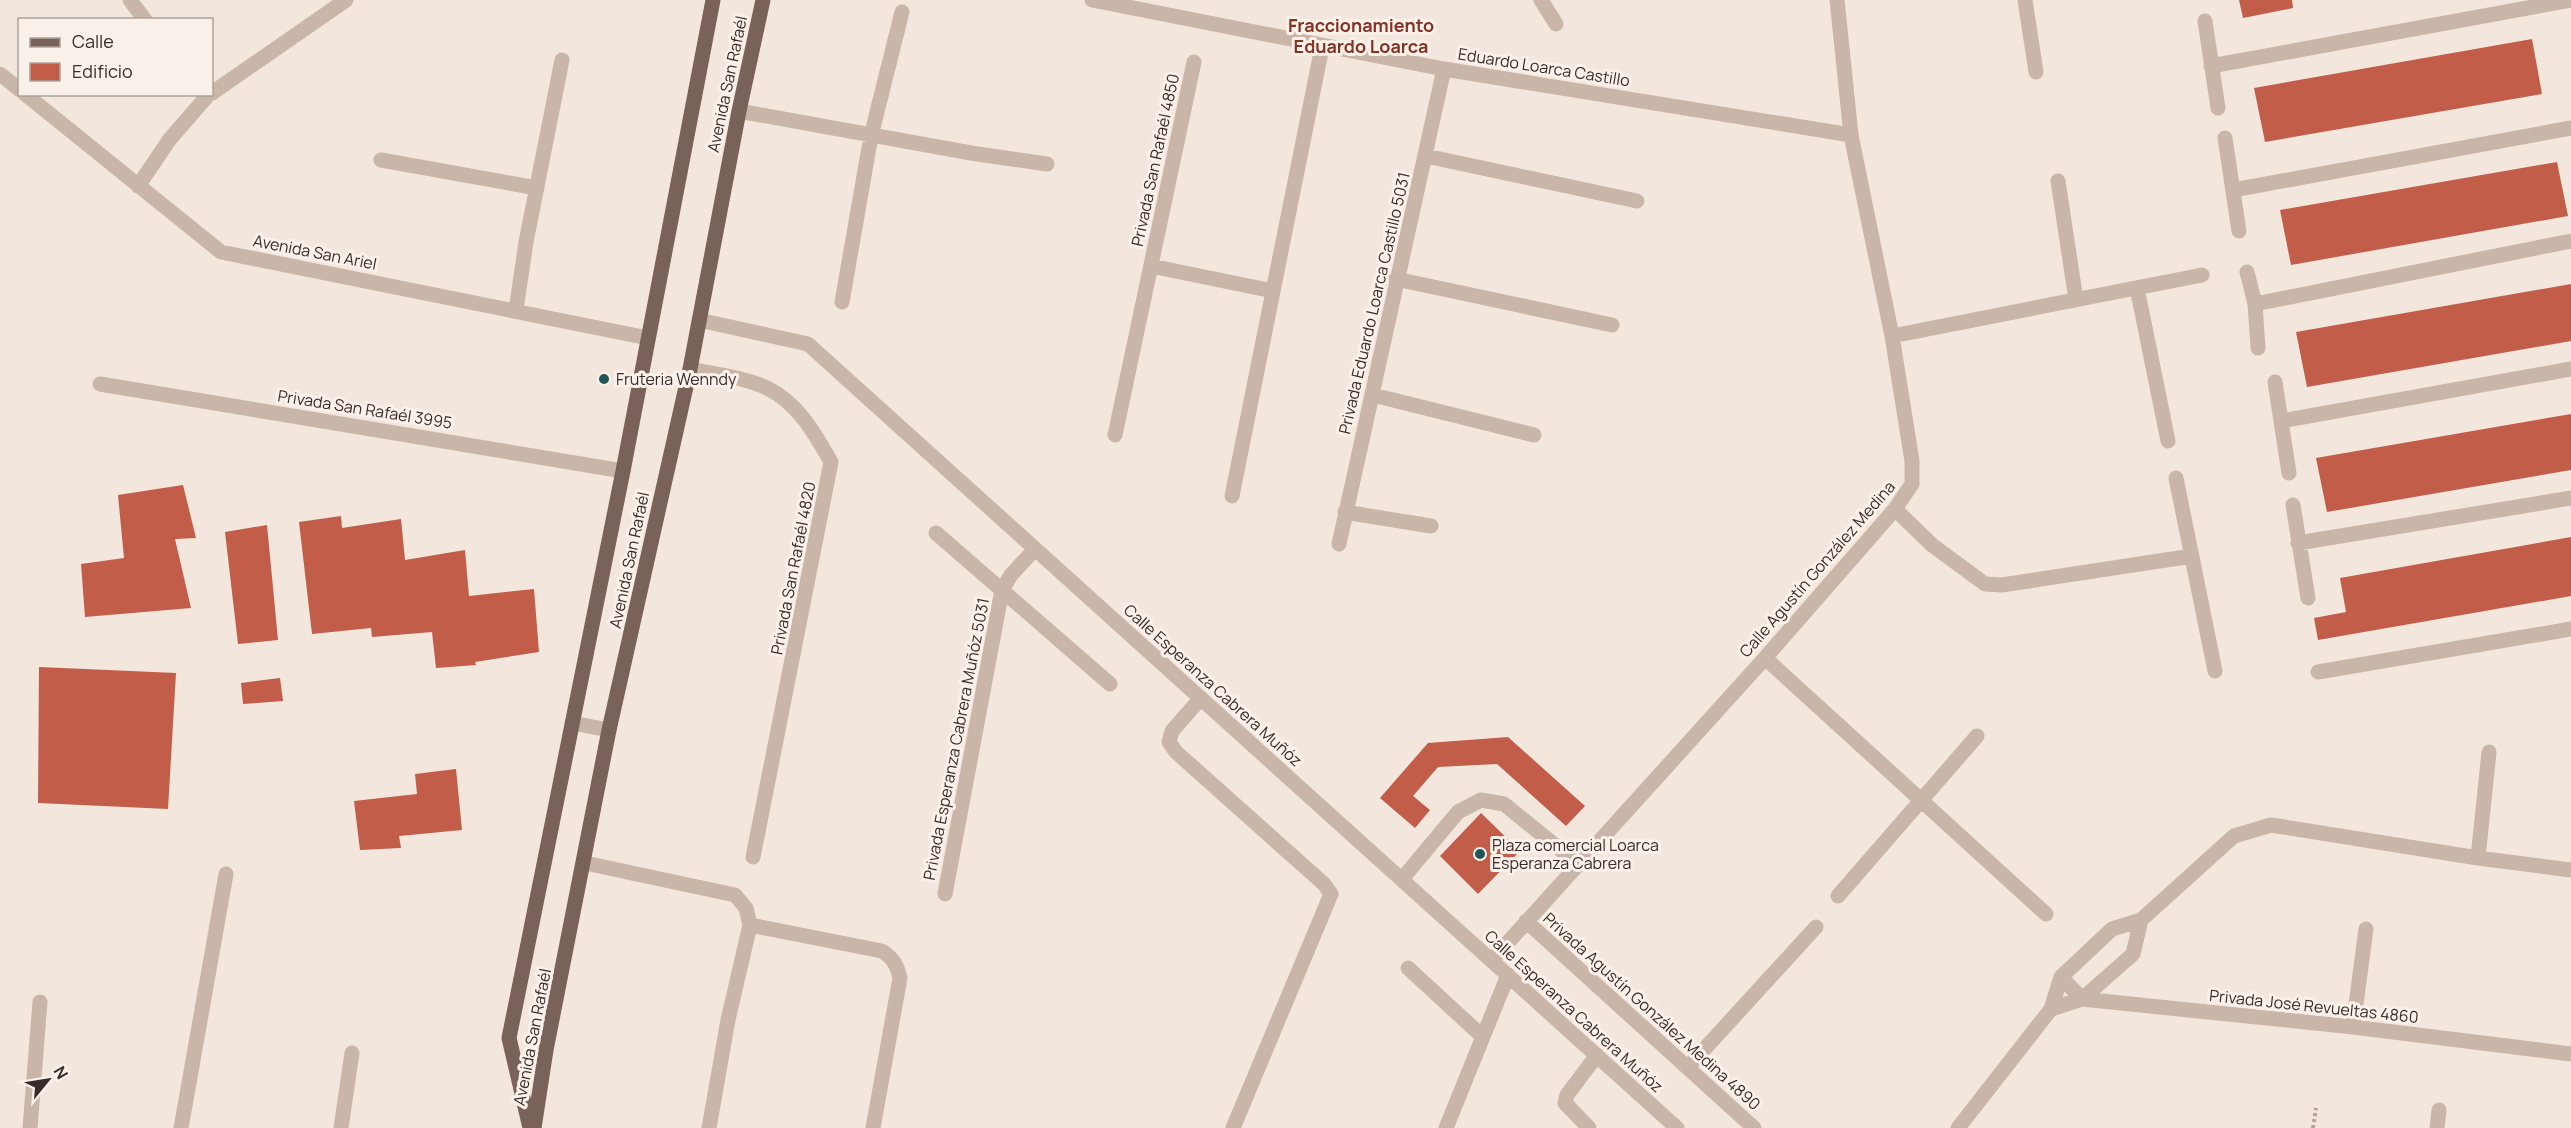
<svg xmlns="http://www.w3.org/2000/svg" width="2571" height="1128" font-family="Manrope,sans-serif">
  <rect width="100%" height="100%" fill="#f2e6dd"/>
  <path fill="#c25d4a" d="M2239 0H2292L2293 8 2243 18Z
    M2532 39 2542 94 2265 142 2254 88Z
    M2557 162 2568 216 2291 265 2280 210Z
    M2571 284V341L2307 387 2296 332Z
    M2571 414V470L2327 512 2316 458Z
    M183 485 196 538 175 539 191 608 85 617 81 564 124 558 118 495Z
    M341 516 342 528 401 519 405 560 465 550 469 596 534 589 539 652 475 662 476 665 436 668 432 632 372 637 371 628 312 634 299 522Z
    M267 525 278 640 238 644 225 532Z
    M2571 537V596L2318 640 2314 618 2346 612 2340 578Z
    M39 667 176 673 168 809 38 803Z
    M280 678 283 701 243 704 241 683Z
    M1508 737 1585 806 1566 826 1497 764 1438 767 1413 796 1430 810 1415 828 1380 798 1428 743Z
    M456 769 462 830 399 836 401 848 360 850 354 801 417 794 415 774Z
    M1481 813 1520 851 1478 894 1440 856Z"/>
  <g fill="none" stroke-linecap="round" stroke-linejoin="round">
    <path stroke="#b59f93" stroke-width="4" stroke-dasharray="3 3" stroke-linecap="butt" d="M2313 1128 2316 1108"/>
    <path stroke="#cab5a9" stroke-width="15" d="M130 0 145 20
      M1092 0 1444 69 1851 135
      M1541 0 1556 24
      M2025 0 2036 72
      M2205 21 2218 108
      M2211 66 2571 0
      M0 74 20 90
      M212 93 346 0
      M25 94 221 252 648 338
      M739 111 971 153 1047 164
      M2225 138 2239 231
      M1426 156 1637 201
      M381 160 537 188
      M2058 181 2076 300
      M138 186 170 139 209 94
      M2233 190 2571 128
      M1151 266 1273 291
      M2247 272 2255 304 2258 348
      M1396 279 1612 325
      M2137 288 2168 441
      M842 302 871 136 902 12
      M2255 304 2571 241
      M516 310 526 242 562 60
      M699 320 808 344 1677 1128
      M1892 336 2202 275
      M690 369C714 374 744 377 767 388 798 403 815 434 831 462L753 857
      M2275 382 2289 473
      M100 384 623 471
      M1373 395 1534 435
      M2281 421 2571 369
      M1115 435 1194 62
      M2176 478 2215 671
      M1232 496 1322 47
      M2293 505 2308 598
      M1895 509 1932 545 1985 584 2002 585 2192 556
      M1345 512 1431 526
      M936 533 1110 684
      M2298 543 2571 498
      M1339 544 1444 69
      M1765 658 2046 914
      M2318 672 2571 629
      M1201 698 1172 731 1169 742 1176 752 1324 884 1331 894 1233 1128
      M572 723 609 730
      M2478 858 2489 752
      M585 863 735 895 746 908 750 925 728 1020 709 1128
      M1402 879 1458 812 1481 800 1504 804 1578 864
      M945 894 1002 590 1011 575 1035 549
      M1838 896 1977 736
      M1526 921 1754 1128
      M750 925 882 951C893 958 897 965 900 978L873 1128
      M1492 960 1765 658 1895 509 1912 484V461L1892 336 1851 135 1837 0
      M1408 968 1483 1037
      M2061 977 2082 999 2353 1027 2571 1054
      M2051 1009 2082 999 2133 954 2141 920
      M2353 1027 2366 929
      M1688 1067 1816 927
      M30 1128 40 1002
      M181 1128 226 874
      M341 1128 352 1053
      M1446 1128 1508 975
      M1589 1128 1565 1103 1567 1095 1597 1055
      M1958 1128 2051 1009 2061 977 2112 929 2141 920 2234 836 2271 825 2478 858 2571 870
      M2437 1128 2439 1110"/>
    <path stroke="#78625a" stroke-width="15" d="M530 1128 509 1038 623 471 713 0
      M534 1128 546 1050 609 730 690 369 739 111 763 0"/>
  </g>
  <g fill="#1f5756" stroke="#f9f1e9" stroke-width="2">
    <circle cx="604" cy="379" r="6"/>
    <circle cx="1480" cy="854" r="6"/>
  </g>
  <g text-anchor="middle" stroke-width="6" stroke-linejoin="round" paint-order="stroke">
    <g font-size="16" fill="#372c29" stroke="#f9f1e9">
      <text transform="translate(1544 67) rotate(9)" y="6">Eduardo Loarca Castillo</text>
      <text transform="translate(727 84) rotate(-78)" y="6">Avenida San Rafaél</text>
      <text transform="translate(1155 160) rotate(-78)" y="6">Privada San Rafaél 4850</text>
      <text transform="translate(315 252) rotate(11)" y="6">Avenida San Ariel</text>
      <text transform="translate(1374 303) rotate(-77)" y="6">Privada Eduardo Loarca Castillo 5031</text>
      <text transform="translate(365 409) rotate(9)" y="6">Privada San Rafaél 3995</text>
      <text transform="translate(629 560) rotate(-78)" y="6">Avenida San Rafaél</text>
      <text transform="translate(793 568) rotate(-79)" y="6">Privada San Rafaél 4820</text>
      <text transform="translate(1817 569) rotate(-49)" y="6">Calle Agustín González Medina</text>
      <text transform="translate(1213 685) rotate(42)" y="6">Calle Esperanza Cabrera Muñóz</text>
      <text transform="translate(956 739) rotate(-79)" y="6">Privada Esperanza Cabrera Muñóz 5031</text>
      <text transform="translate(2314 1006) rotate(6)" y="6">Privada José Revueltas 4860</text>
      <text transform="translate(1574 1011) rotate(42)" y="6">Calle Esperanza Cabrera Muñóz</text>
      <text transform="translate(1652 1011) rotate(42)" y="6">Privada Agustín González Medina 4890</text>
      <text transform="translate(532 1037) rotate(-79)" y="6">Avenida San Rafaél</text>
    </g>
    <g font-size="16" fill="#372c29" stroke="#f9f1e9" text-anchor="start">
      <text x="616" y="385">Fruteria Wenndy</text>
      <text x="1492" y="851">Plaza comercial Loarca<tspan x="1492" dy="18">Esperanza Cabrera</tspan></text>
    </g>
    <g font-size="18" font-weight="bold" fill="#843224" stroke="#f9f1e9">
      <text x="1361" y="32">Fraccionamiento<tspan x="1361" dy="21">Eduardo Loarca</tspan></text>
    </g>
  </g>
  <rect x="18" y="18" width="195" height="78" fill="#f9f1e9" stroke="#aba29c" stroke-width="1.5"/>
  <rect x="30" y="38" width="30" height="9" fill="#78625a" stroke="#aba29c" stroke-width="1.5"/>
  <text x="72" y="48" font-size="18" fill="#372c29">Calle</text>
  <rect x="30" y="63" width="30" height="18" fill="#c25d4a" stroke="#aba29c" stroke-width="1.5"/>
  <text x="72" y="78" font-size="18" fill="#372c29">Edificio</text>
  <g transform="translate(48 1080) rotate(60)" stroke="#f9f1e9" stroke-width="4.5" paint-order="stroke">
  <path d="M0-4.5L10 22L0 15L-10 22Z" fill="#372c29"/>
  <text y="-9" font-size="16" font-weight="bold" text-anchor="middle" fill="#372c29">N</text>
  </g>
</svg>
